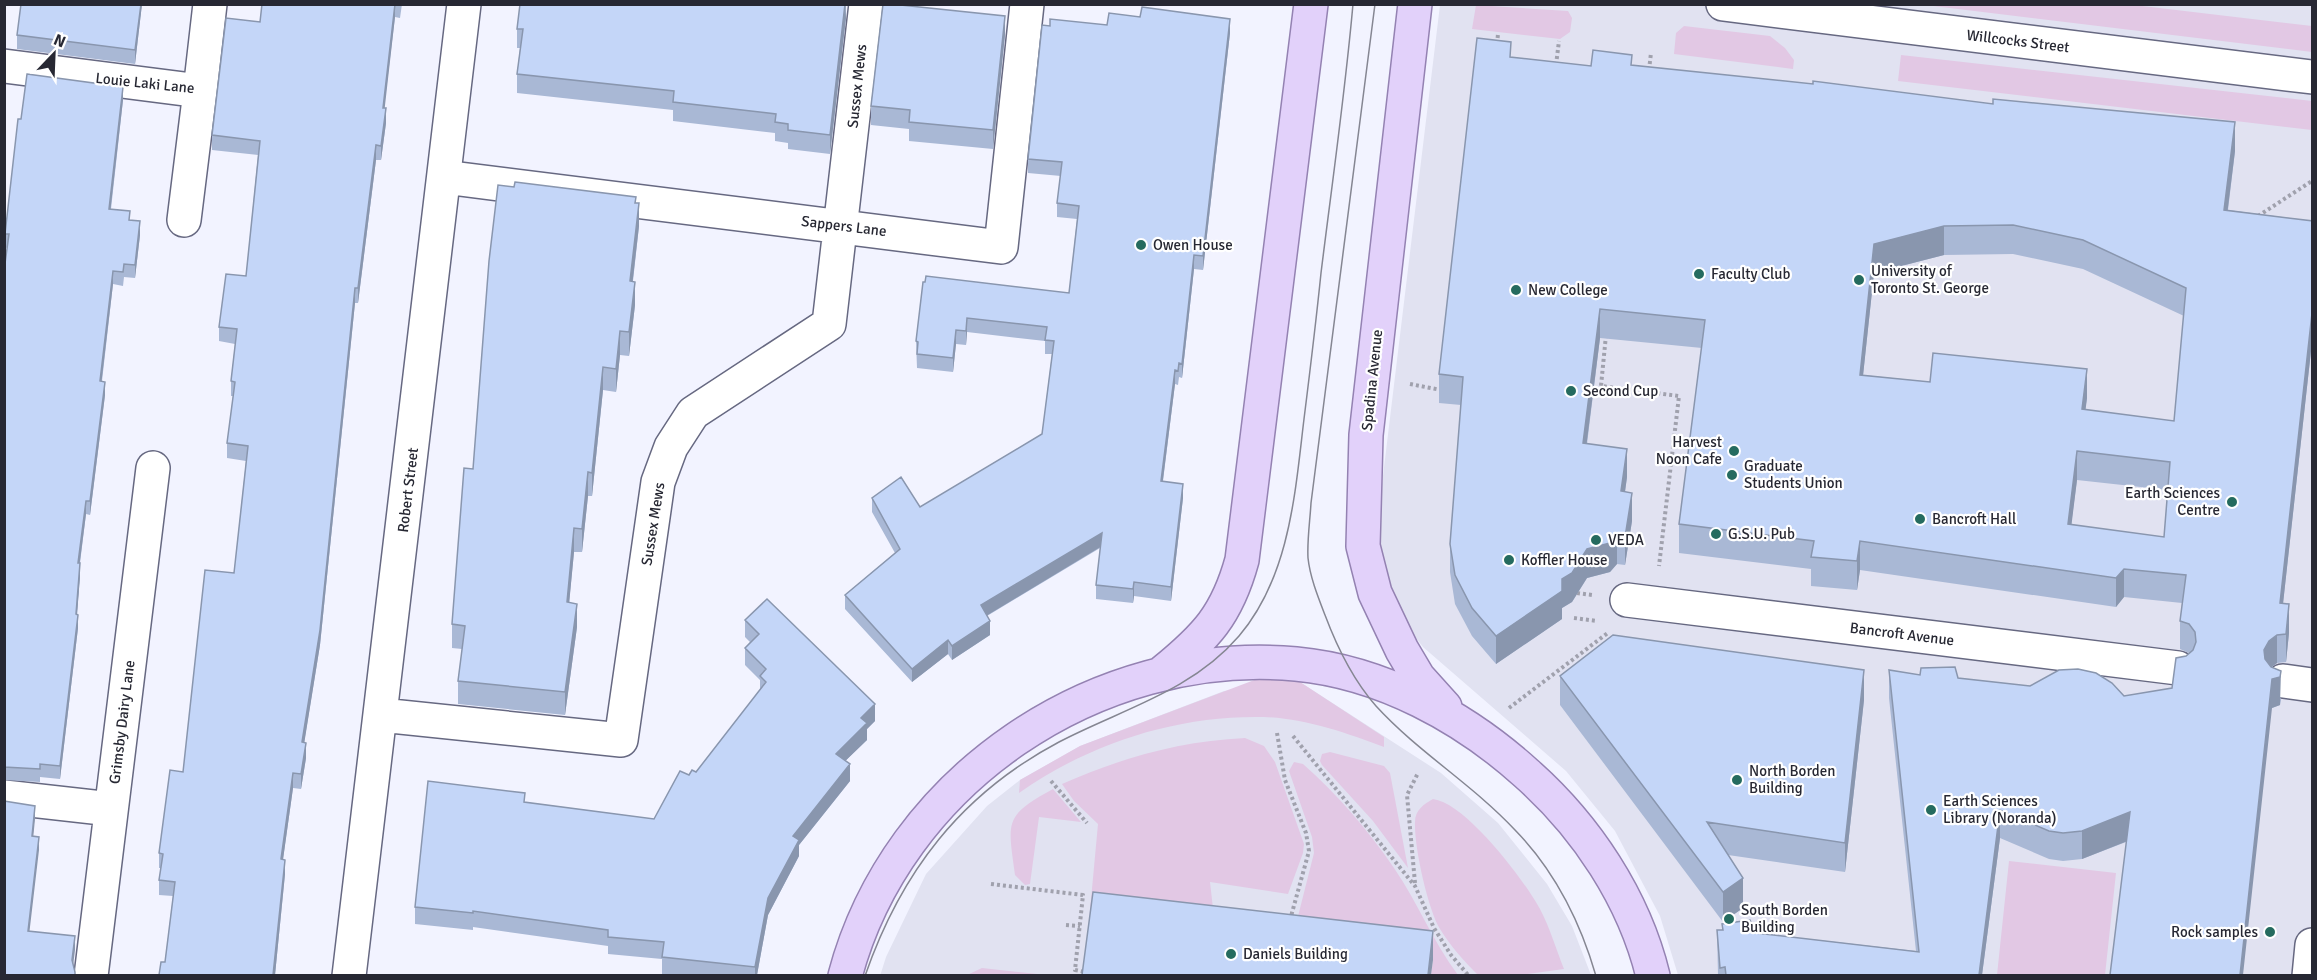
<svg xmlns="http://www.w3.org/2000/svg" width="2317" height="980" font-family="Signika,sans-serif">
  <rect width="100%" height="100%" fill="#f2f3ff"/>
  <path fill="#e1e2f1" d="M1440 5H2312V975H1678L1660 916 1615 831 1566 771 1423 647 1401 619 1385 578 1380 553 1378 517Z
    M1300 682 1441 773 1498 823 1547 884 1572 926 1591 975 880 976 886 957 926 874 987 806 1020 780 1080 746 1224 691Z"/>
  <path fill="#e2c8e4" d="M1476 5 1568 11 1572 18 1570 32 1560 39 1472 29Z
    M2134 5 2312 26V52L1925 5Z
    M1684 26 1770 36 1785 48 1794 60 1793 69 1674 54 1676 33Z
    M1901 55 2312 101V130L1898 81Z
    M1288 678 1300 682 1384 737V747C1347 733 1304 718 1264 717 1177 715 1090 743 1019 793L1020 780 1080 746 1257 679Z
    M1245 738 1264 746 1275 762 1304 844 1303 853 1288 894 1210 882 1216 935 1089 921 1098 824 1074 801 1062 784C1121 758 1180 741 1245 738Z
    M1330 752 1384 766 1390 773 1408 868 1373 821 1322 765 1320 761 1322 754Z
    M1294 762 1303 764C1337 794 1368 830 1394 868 1418 903 1433 942 1458 975H1431L1433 961 1291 944 1314 853 1312 837 1289 771Z
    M1053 789 1081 822 1039 817 1030 884 1025 885 1015 875C1008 822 1003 816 1053 789Z
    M1433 799C1466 803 1524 880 1540 909 1550 928 1556 949 1564 969L1520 975H1478C1464 961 1451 947 1440 929 1428 909 1414 847 1415 822 1415 810 1424 804 1433 799Z
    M2009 861 2116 873 2105 975H1997Z
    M982 968 1047 975H967Z"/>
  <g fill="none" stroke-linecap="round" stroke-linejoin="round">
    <defs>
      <path id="minor" d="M1723 4 2312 77
        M4 66 200 91 210 4
        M444 177 1001 247 1027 4
        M184 220 200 91
        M1627 600 2178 668
        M2283 681 2312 685
        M381 715 621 740 658 482 671 447 693 413 829 324 866 4
        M4 797 111 809
        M91 976 153 468
        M349 976 464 4
        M2309 976 2312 945"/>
      <path id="major" d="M1415 4 1366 435 1363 546 1375 593 1402 650 1418 677 1445 707
        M1163 672C1206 637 1227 615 1242 560L1311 4
        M845 976C897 780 1096 646 1296 664 1382 672 1464 717 1526 773 1586 826 1634 898 1653 976"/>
    </defs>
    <use href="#minor" stroke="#666881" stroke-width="36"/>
    <use href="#major" stroke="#9482b2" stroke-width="36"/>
    <path stroke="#a0a1ad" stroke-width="4" stroke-dasharray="3 3" stroke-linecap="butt" d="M1497 44 1498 34
      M1556 65 1559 41
      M1649 70 1651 53
      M2258 216 2312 181
      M1606 335 1601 386 1679 396 1659 566
      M1410 384 1441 390
      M1577 593 1592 595
      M1574 618 1597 621
      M1509 708 1609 632
      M1277 733 1285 780 1306 833 1309 851 1290 920
      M1293 736 1415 886 1434 928 1451 955 1469 976
      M1051 781 1087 823
      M1415 883 1407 795 1418 773
      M991 884 1083 895 1075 970 1085 972
      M1066 925 1080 926"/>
    <use href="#minor" stroke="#fff" stroke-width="33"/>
    <use href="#major" stroke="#e2d1fa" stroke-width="33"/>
    <path stroke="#858692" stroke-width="1.5" d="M1375 4 1311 503C1310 521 1307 540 1308 558 1310 577 1318 597 1325 615 1337 647 1353 680 1376 706 1418 752 1472 784 1515 830 1555 871 1580 921 1596 976
      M865 976C901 872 961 794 1059 742 1122 709 1191 692 1239 636 1290 576 1295 493 1304 419 1310 371 1316 322 1321 273 1332 184 1345 94 1353 4"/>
  </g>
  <path fill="#a9b8d5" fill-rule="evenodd" d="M142 4 135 64 17 49V35Z
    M262 4H402L400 18 395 17 384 108 386 123 381 160H376L358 303H355L320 645 304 743 306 758 301 789 293 788 283 859 285 874 275 975H159L165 962 173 896 159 895V880L161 868H159V853L183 772 234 573 246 461 227 458V443L233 396H231V381L235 344 219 341V327L246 276 258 155 212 150V135L260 22Z
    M846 4V18L830 154 788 149V143L775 141V133L673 121V110L517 93V74L520 48H517V29Z
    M1107 25 1230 33 1203 270 1194 269 1182 378 1179 377 1178 385 1175 384 1163 481 1183 498 1171 601 1134 596 1133 603 1096 599V585L1100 548 987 616 990 635 952 660 948 654 912 682 845 609V595L895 553 872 512V498L920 507 1042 434 1052 354H1045V341L967 332 966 345 956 344 953 372 917 368 916 341 923 282 1069 293 1077 219 1057 217V203L1061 176 1028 173V159L1050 26Z
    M1005 35 993 149 909 141V129L871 125V106Z
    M1511 57 1591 66 1632 65 2235 151 2228 210 2313 221V333L2283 603 2289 633 2286 662 2277 663 2272 667 2281 700 2280 705 2272 708 2126 842 2082 859 2063 861 2049 859 2000 838 1982 975H1718L1717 930H1722V924L1756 933 1916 951 1889 698V670L1920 675 2124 696 2172 688 2186 656 2189 653 2180 649V621L2182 603 2124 597 2116 607 1860 570 1857 590 1811 586V569L1679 553V524L1702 348 1600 338 1587 444 1627 477 1625 492 1632 521 1625 565 1617 564 1610 572 1587 578 1572 602 1562 608V619L1496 664 1472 636 1455 604 1450 572V544L1461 405 1439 403V374ZM2013 254 2083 269 2184 316 2174 421 2085 410 2087 398 1863 375 1874 273 1944 255ZM2077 480 2168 490 2164 537 2071 525Z
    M123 100 111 209 130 220 140 235 135 278 124 277 123 286 113 284 102 381 105 395 90 515 86 514 80 563V576L77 614 78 628 60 779 40 777V782L4 780V271L7 248 5 247V234L21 119Z
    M636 203 639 226 633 281 635 305 629 356 620 355 616 392 603 390 592 496H588L582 552H574L569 603 577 627 565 715 458 704V681L462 649 452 648V624L473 469Z
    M745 620 875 721 867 729V740L845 761 850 781 799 845V856L768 915 757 975H677L662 974V959L608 954V946L473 927V930L415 924V907L525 802 654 819 689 775 696 772 760 690V680L745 665V648L750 642 745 637Z
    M1560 676 1864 700 1845 872 1728 855 1743 908 1723 922 1560 705Z"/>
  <path fill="#8996ae" d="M141 4H142L135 64V50Z
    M395 4V17L383 123V108Z
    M845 4 846 18 830 154V135Z
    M1005 16V35L993 149V130Z
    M1230 19V33L1203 270V256Z
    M123 87V100L109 222V209Z
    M386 108V123L381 160V146Z
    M2235 122V151L2224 239V210Z
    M376 145V160L358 303V288Z
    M639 203V226L630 304V281Z
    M140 221V235L135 278V265Z
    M1944 226V255L1874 273 1860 404V375L1874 244Z
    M1194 255V269L1182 378V364Z
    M113 271V284L100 394V381Z
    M635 282V305L629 356V332Z
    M355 288V303L320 645 302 757V742Z
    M2313 304V333L2280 631V603Z
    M1600 309V338L1583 472V443Z
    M967 318V332L966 345V331Z
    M956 330V344L953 372V358Z
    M620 331V355L616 392V369Z
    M603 367V390L592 496V473Z
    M2087 369V398L2082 438V409Z
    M1175 370V384L1161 495V481Z
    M105 382V395L90 515V501Z
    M1627 449V477L1621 520V491Z
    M2077 451V480L2068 553V524Z
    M588 472V496L582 552V529Z
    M1183 484V498L1171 601V587Z
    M1632 493V521L1625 565V537Z
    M86 501V514L78 576V563Z
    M574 528V552L567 626V602Z
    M1102 533V546L981 619V605Z
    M1617 535V564L1610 572 1587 578 1572 602 1562 608V619L1496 664V636L1562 579 1587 549Z
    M1860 541V570L1857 590V561Z
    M80 563V576L76 628V614Z
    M2124 569V597L2116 607V578Z
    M1134 582V596L1133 603V589Z
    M577 604V627L565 715V692Z
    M2289 604V633L2286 662V634Z
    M78 615V628L60 779V766Z
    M990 621V635L952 660V646Z
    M2277 635V663L2269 669 2264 679V650L2269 641Z
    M948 640V654L912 682V669Z
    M1864 670V700L1845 872V843Z
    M2281 671 2280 705 2272 708 2243 975H2240L2272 679Z
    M875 704V721L867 729V740L836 770V754L861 718Z
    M306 743V758L301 789V774Z
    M850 764V781L799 845V856L768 915 757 975H755V967L768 898 793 836Z
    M293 773V788L281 874V859Z
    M35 806V819L32 850V836Z
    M2000 810V838L1982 975H1979Z
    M2130 812V840L2082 859V831Z
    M39 837V850L28 944V931Z
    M285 860V874L275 975H273Z
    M1743 878V908L1723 922V892Z
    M1433 931V960L1431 975H1428Z
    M75 936V950L72 974V960Z"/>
  <path fill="#c4d6f8" stroke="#8996ae" stroke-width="1.5" fill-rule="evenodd" d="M21 4H141L135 50 17 35Z
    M262 4H395L383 108H386L381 146 376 145 358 288H355L320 630 302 742 306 743 301 774 293 773 281 859 285 860 273 975H159L161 962H165L175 882 159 880 163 854 159 853 170 770 183 772 205 570 234 573 248 446 227 443 235 382 231 381 237 329 219 327 226 274 246 276 260 141 212 135 226 18 260 22Z
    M520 4H845L830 135 788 130V124L775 122 776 114 673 102 674 91 517 74 523 29H517Z
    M883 4H891L1005 16 993 130 909 122 910 110 871 106Z
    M1142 7 1230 19 1203 256 1194 255 1182 364 1179 363 1178 371 1175 370 1161 481 1183 484 1171 587 1134 582 1133 589 1096 585 1102 533 981 605 990 621 952 646 948 640 912 669 845 595 900 549 872 498 901 477 920 507 1042 434 1054 341 1045 340 1047 327 967 318 966 331 956 330 953 358 917 354 918 342 916 341 923 282H925L926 276 1069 293 1079 206 1057 203 1062 162 1028 159 1042 25 1050 26V19L1107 25 1109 13 1140 17Z
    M1477 38 1511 42 1510 57 1591 66 1593 50 1632 55 1631 65 1813 84V81L1993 104V99L2235 122 2224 210 2313 221V304L2280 603 2289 604 2286 634 2277 635 2269 641 2264 650 2265 659 2271 667 2281 671 2280 677 2272 679 2240 975H2110L2130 812 2082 831 2063 833 2049 831 2000 810 1979 975H1726L1725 967 1720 968 1717 930H1723L1722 924 1750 920 1756 933 1919 952 1889 670 1920 675 1921 668 1955 667 1958 678 2030 686 2059 670 2078 669 2096 673 2112 683 2124 696 2172 688 2176 658 2186 656 2193 650 2196 642 2195 632 2189 624 2180 621 2186 575 2124 569 2116 578 1860 541 1857 561 1811 557 1814 541 1679 524 1705 320 1600 309 1583 443 1627 449 1621 491 1632 493 1625 537 1617 535 1610 543 1587 549 1572 573 1562 579V591L1496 636 1472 608 1455 575 1450 544 1463 377 1439 374ZM2013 225 2083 240 2186 288 2174 421 2082 409 2087 369 1933 353 1930 382 1860 375 1874 244 1944 226ZM2077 451 2170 462 2164 537 2068 524Z
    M27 74 123 87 109 209 130 211 129 220 140 221 135 265 124 264 123 272 113 271 100 381 105 382 90 501H86L78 563H80L76 614 78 615 60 766 40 764V769L4 767V271L9 234H5L18 119H21Z
    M515 182 636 197 635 203H639L630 281 635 282 629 332 620 331 616 369 603 367 592 473 588 472 582 529 574 528 567 602 577 604 565 692 458 681 465 626 452 624 464 468 473 469 489 261 498 185 514 187Z
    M767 599 875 704 861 718 867 723 836 754 850 764 793 836 799 840 768 898 755 967 662 957 664 942 608 937V930L473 911V913L415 907 428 781 525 793 524 802 654 819 680 771 689 775 692 770 696 772 766 682 760 676 766 669 745 648 759 634 745 620Z
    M1613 635 1864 670 1845 843 1707 822 1743 878 1723 892 1560 676Z
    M4 801 35 806 32 836 39 837 28 931 75 936 72 960 75 972V975H4Z
    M1093 892 1433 931 1428 975H1082Z"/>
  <g fill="#256b5f" stroke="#fff" stroke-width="2">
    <circle cx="1141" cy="245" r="6"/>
    <circle cx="1699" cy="274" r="6"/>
    <circle cx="1859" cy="280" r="6"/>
    <circle cx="1516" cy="290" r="6"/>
    <circle cx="1571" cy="391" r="6"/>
    <circle cx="1734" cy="451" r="6"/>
    <circle cx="1732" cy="475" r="6"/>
    <circle cx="2232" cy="502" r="6"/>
    <circle cx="1920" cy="519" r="6"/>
    <circle cx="1716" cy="534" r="6"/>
    <circle cx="1596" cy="540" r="6"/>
    <circle cx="1509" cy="560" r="6"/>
    <circle cx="1737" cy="780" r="6"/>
    <circle cx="1931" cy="810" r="6"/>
    <circle cx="1729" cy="919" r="6"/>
    <circle cx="2270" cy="932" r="6"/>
    <circle cx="1231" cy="954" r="6"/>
  </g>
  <g text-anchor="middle" stroke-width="4.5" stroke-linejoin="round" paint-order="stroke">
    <g font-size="15" fill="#272833" stroke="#fff">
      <text transform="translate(2018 41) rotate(7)" y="5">Willcocks Street</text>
      <text transform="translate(145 83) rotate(6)" y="5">Louie Laki Lane</text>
      <text transform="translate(857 86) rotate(-84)" y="5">Sussex Mews</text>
      <text transform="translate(844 226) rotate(7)" y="5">Sappers Lane</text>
      <text transform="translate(1372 380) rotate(-84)" y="5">Spadina Avenue</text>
      <text transform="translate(408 490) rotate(-83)" y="5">Robert Street</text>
      <text transform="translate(653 524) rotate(-81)" y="5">Sussex Mews</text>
      <text transform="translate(1902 634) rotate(7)" y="5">Bancroft Avenue</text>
      <text transform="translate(122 722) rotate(-83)" y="5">Grimsby Dairy Lane</text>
    </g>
    <g font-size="15" fill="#272833" stroke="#fff" text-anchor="start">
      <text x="1153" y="250">Owen House</text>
      <text x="1871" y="276">University of<tspan x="1871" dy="17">Toronto St. George</tspan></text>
      <text x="1711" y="279">Faculty Club</text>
      <text x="1528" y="295">New College</text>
      <text x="1583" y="396">Second Cup</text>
      <text x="1722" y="447" text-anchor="end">Harvest<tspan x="1722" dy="17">Noon Cafe</tspan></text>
      <text x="1744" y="471">Graduate<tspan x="1744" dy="17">Students Union</tspan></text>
      <text x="2220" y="498" text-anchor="end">Earth Sciences<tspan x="2220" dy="17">Centre</tspan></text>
      <text x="1932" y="524">Bancroft Hall</text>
      <text x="1728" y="539">G.S.U. Pub</text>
      <text x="1608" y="545">VEDA</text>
      <text x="1521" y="565">Koffler House</text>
      <text x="1749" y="776">North Borden<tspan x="1749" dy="17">Building</tspan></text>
      <text x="1943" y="806">Earth Sciences<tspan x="1943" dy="17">Library (Noranda)</tspan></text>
      <text x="1741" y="915">South Borden<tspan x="1741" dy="17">Building</tspan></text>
      <text x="2258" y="937" text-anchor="end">Rock samples</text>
      <text x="1243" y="959">Daniels Building</text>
    </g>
  </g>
  <rect width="2317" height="980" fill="none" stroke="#272833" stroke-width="12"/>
  <g transform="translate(54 54) rotate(23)" stroke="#ffffff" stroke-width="4.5" paint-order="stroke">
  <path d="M0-4.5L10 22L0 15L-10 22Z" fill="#272833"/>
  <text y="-9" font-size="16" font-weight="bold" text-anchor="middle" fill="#272833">N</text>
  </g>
</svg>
